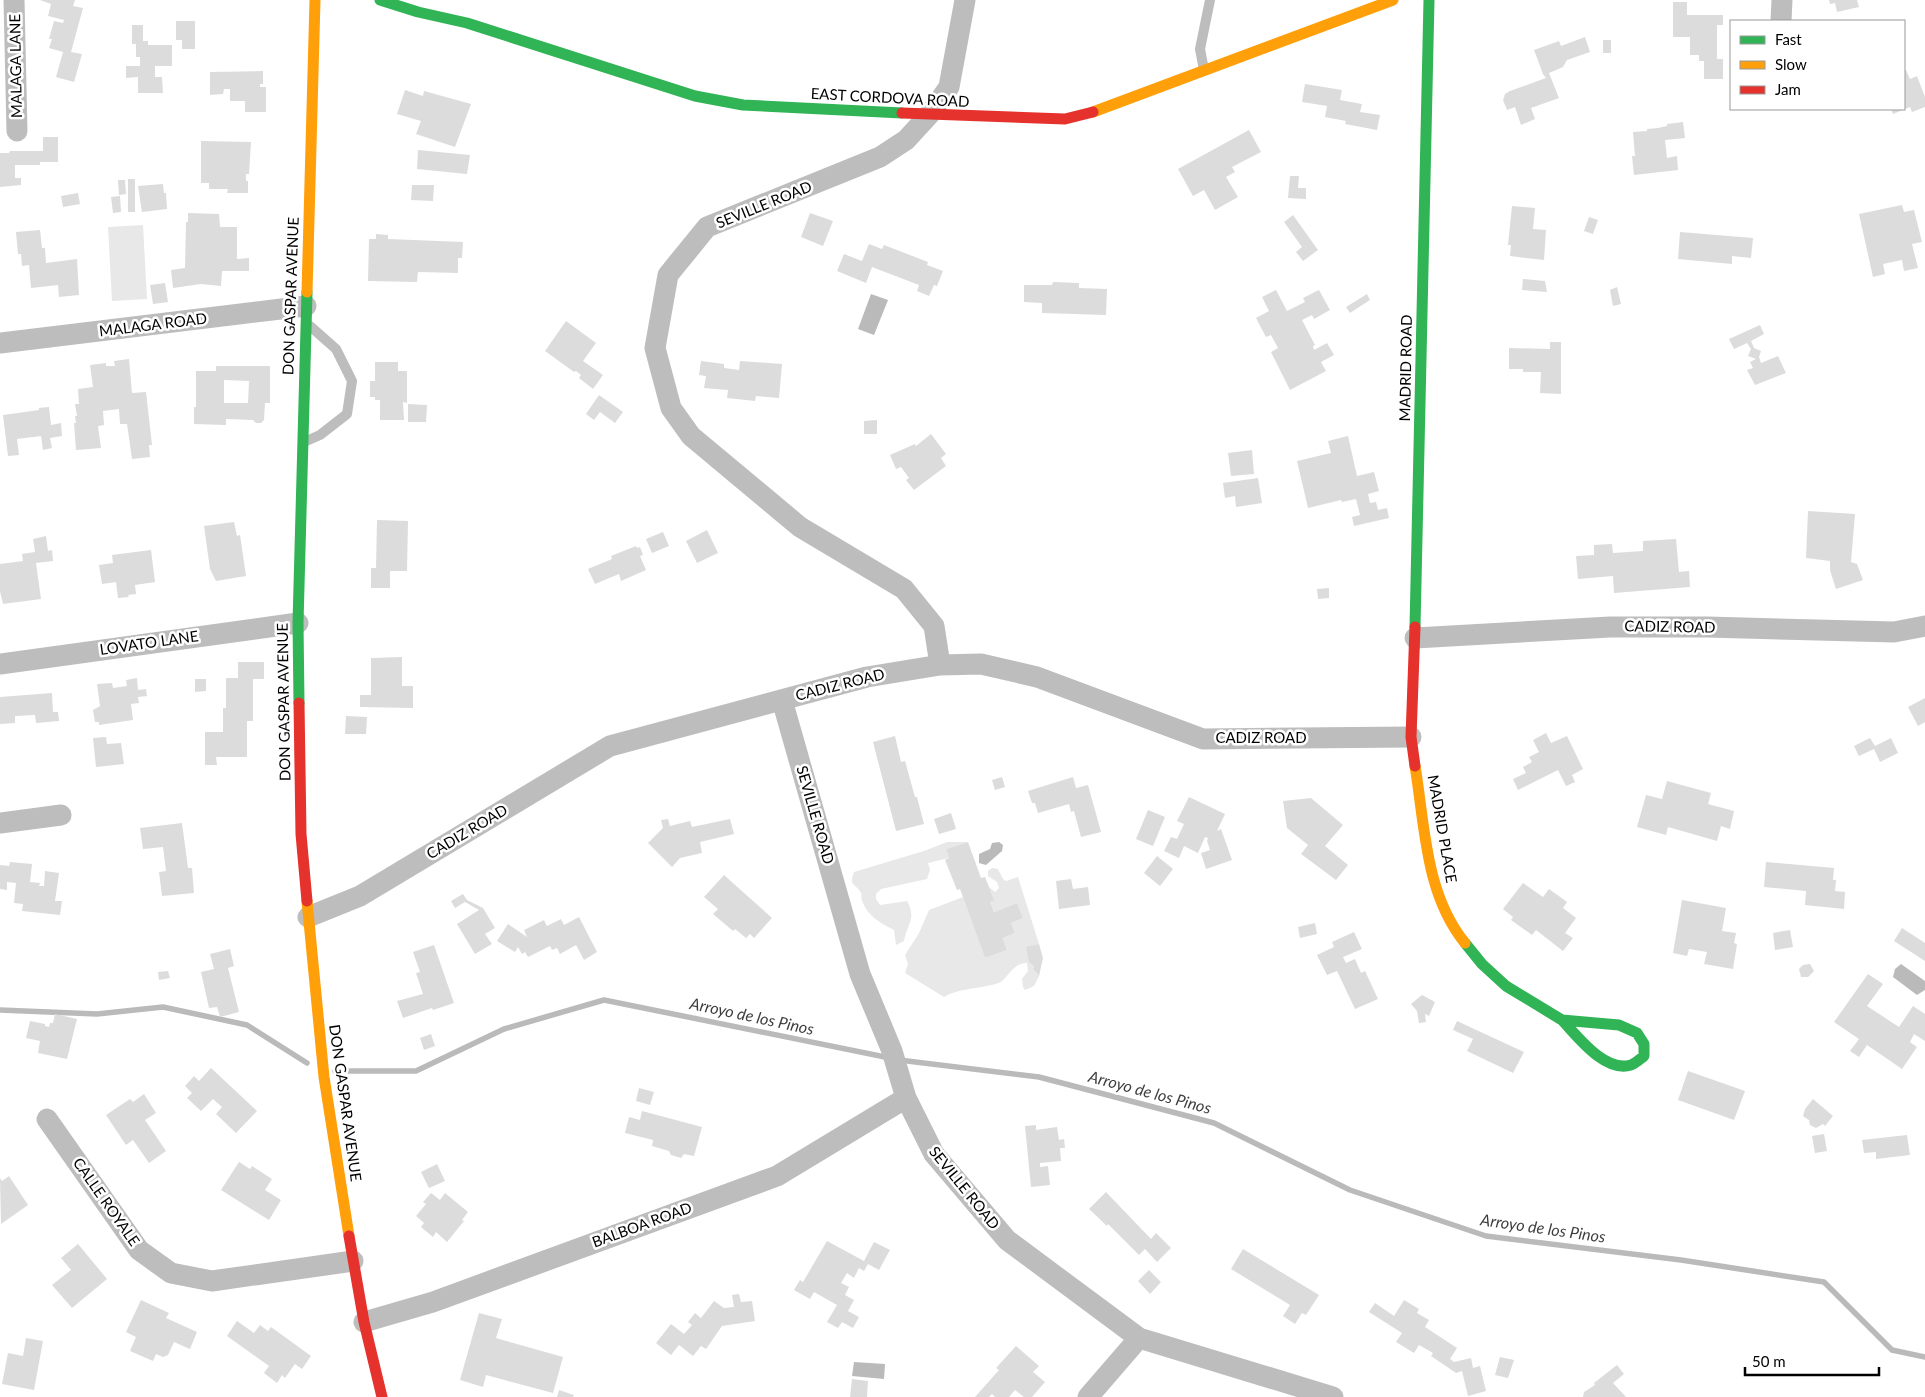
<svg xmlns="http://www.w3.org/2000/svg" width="1925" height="1397" font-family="Lato,sans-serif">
  <rect width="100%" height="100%" fill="#fff"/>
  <path fill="#e8e8e8" d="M143 225 147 299 112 301 108 227Z
    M947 842H968L946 849 949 858 928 863 930 870 927 879 881 889 876 894V899L880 905 907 901C917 919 907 924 904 941L896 945 894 930C880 923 868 916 862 901 861 898 862 895 861 893 856 883 848 887 854 872L924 851Z
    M992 868 998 869 1003 879 1006 881 1018 877 1039 944 1026 948 1034 966 1033 969 1039 976 1034 986 1025 990 1023 987 1022 979 1028 971 1027 963C1014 963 1010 974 1002 981 994 988 959 987 944 997L905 973 908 964 905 955 919 933 929 910 963 897 985 958 1007 950 1003 938 1015 933 1011 923 1023 918 1017 903 994 912 990 902 993 901 989 887 995 892 999 888 997 882 988 876V871Z"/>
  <path fill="#bababa" d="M871 294 888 300 874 335 858 329Z
    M999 842 1003 845 1002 851 986 865 979 863V854L990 849 992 843Z
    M1901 964 1925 981V990L1917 995 1893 977 1895 969Z
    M854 1362 885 1364 884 1379 852 1376Z"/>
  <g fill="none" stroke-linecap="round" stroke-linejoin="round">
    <path stroke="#bababa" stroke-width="5.5" d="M0 1010 97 1014 163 1007 247 1025 307 1063
      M899 1060 1039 1077 1214 1123 1350 1190 1486 1236 1681 1260 1824 1282 1892 1350 1925 1357
      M335 1071H416L504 1029 604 1000 890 1058"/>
  </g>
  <path fill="#dcdcdc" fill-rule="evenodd" d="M40 0H75L73 6 83 8 71 52 82 54 74 82 56 77 63 52 49 48 52 39H49L54 21 63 23 64 20 48 16 51 4Z
    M1829 0H1857L1859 7 1837 12 1835 3 1830 4Z
    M1673 2H1687V15H1723V25H1717V59H1723V79H1704V61H1699V55H1690V37H1673Z
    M176 21H195V49H182V40H176Z
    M132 25H143V41H148V45H172V66H155V77H162L163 93H138V77L126 78V66H140V57H136V44H132Z
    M1585 37 1590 52 1567 60 1563 67 1549 73 1559 98 1531 108 1535 119 1521 125 1515 107 1507 110 1503 100 1505 94 1510 91 1546 78 1543 74 1534 50 1559 41 1561 46Z
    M1603 40H1611V53H1603Z
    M1906 70 1910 79 1917 76 1925 97V107L1912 112 1910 107 1893 114 1891 109H1904V71Z
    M263 71V84H260V87H266V112H245V101H230V89H224L223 94 210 95V72Z
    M1305 84 1342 90 1340 100 1362 104 1360 112 1380 115 1377 130 1345 124 1346 121 1325 117 1327 106 1302 102Z
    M405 90 423 96 424 91 471 104 455 147 416 134 421 121 397 114Z
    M1683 122 1685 138 1665 140 1667 158 1677 156 1678 170 1634 175 1632 156H1635L1633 132 1647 131V129L1658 128 1667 126V124Z
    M1249 130 1261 152 1232 167 1235 172 1226 177 1238 197 1215 210 1204 190 1193 196 1178 169Z
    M43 137H58V162H40V165H15V178H21V185L0 187V153H9L10 151H43Z
    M201 141 251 142 249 174H246V181H248V193H227L228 189H209V183H201Z
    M418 150 470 155 467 174 417 169Z
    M1290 176H1299L1298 188H1306V199L1288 198Z
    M128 179H135V212H128Z
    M118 180H125L126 194 119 195Z
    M163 184 164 193H166L167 209 142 212 138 186Z
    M412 185H434L433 201 411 200Z
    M78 193 80 204 63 207 61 196Z
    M120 196 121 212 113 213 111 197Z
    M1902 205 1904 212 1914 210 1922 242 1912 244 1918 268 1904 271 1902 260 1883 264 1885 274 1873 277 1859 214Z
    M1512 206 1535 208 1533 229 1546 230 1544 260 1510 256 1511 245H1508Z
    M188 213 219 214 220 227H237V259L249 258V271H222L221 286 201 284 173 288 171 270 185 268 186 222H188Z
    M810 213 833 221 823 246 801 237Z
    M1293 215 1318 250 1303 261 1296 252 1302 247 1284 222Z
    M1589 217 1598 220 1593 234 1584 231Z
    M40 230 42 248H45L46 263 77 259 79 295 59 297 58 285 31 288 29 265 22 266 21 254H18L16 232Z
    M1680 232 1753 238 1751 258 1732 256V264L1678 259Z
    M376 234 388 235V239L463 242 462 258H458V273L418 272 417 282 368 281 369 239H376Z
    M869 244 882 249 884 245 928 262 927 265 943 271 937 286 934 285 929 296 917 291 919 285 872 267 866 283 837 271 844 254 862 261Z
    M1523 279 1545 281 1547 292 1522 290Z
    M1053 282 1079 283V288L1107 289 1106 315 1042 313V303L1024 302V285H1052Z
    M165 283 168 302 153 304 150 285Z
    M1617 287 1621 304 1613 306 1610 290Z
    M1276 290 1287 311 1305 302 1303 298 1319 290 1330 310 1314 319 1312 315 1302 320 1315 345 1313 346 1314 350 1327 343 1334 355 1321 362 1326 371 1290 390 1271 352 1278 348 1271 335 1266 337 1256 318 1269 311 1262 297Z
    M1367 294 1370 300 1350 313 1346 307Z
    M566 321 596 343 583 361 603 375 593 389 579 378 581 375 576 371 574 372 545 351Z
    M1760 325 1764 334 1751 341 1754 348 1761 351 1759 357 1761 363 1778 356 1786 373 1755 385 1747 370 1753 368 1750 362 1756 359 1748 356 1751 349 1747 343 1734 349 1729 339Z
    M1550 342H1561V394L1540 393 1541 372H1523V369H1509V348L1550 349Z
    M129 359 132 393 146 392 152 445H149L150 457 132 459 127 424H120L119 409 103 411 104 425 98 426 101 448 76 450 74 423H76L75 416H77L75 404H79L78 389 93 387 90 365 106 363V366H115L114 361Z
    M701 361 724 364V368L739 370 740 361 782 364 779 398 756 396 755 401 727 398 728 390 704 388 706 376 699 375Z
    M375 362H398V371H407V403L403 402 404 420H380V400H375V397H370V381H375Z
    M216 366H270V403H265L264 420 261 423H256L253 420 226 419V425L194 424V407H196V371H216ZM224 380 249 381 248 403H224Z
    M599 395 623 412 615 423 600 412 594 420 586 414Z
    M408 404 427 405 426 422H408Z
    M49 407 51 425 61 423 62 436 50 438 52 448 43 450 41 436 17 439 19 455 8 456 3 415 39 410V408Z
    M877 420V434H864V421Z
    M931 434 946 454 941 458 946 466 914 490 906 480 909 478 901 467 896 469 890 455 915 444 916 446Z
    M1348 436 1357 476 1374 472 1379 491 1368 494 1370 503 1376 502 1378 510 1387 508 1389 518 1354 526 1352 517 1360 515 1356 499 1342 502 1341 500 1308 508 1297 461 1331 453 1328 441Z
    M1252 450 1254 474 1231 476 1228 453Z
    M1258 478 1262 503 1236 507 1235 496 1225 498 1223 483Z
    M1808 511 1855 514 1851 562 1857 564 1863 580 1836 589 1830 570V561L1806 558Z
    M377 520 408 521 407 571H390V588H371V568H376Z
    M234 522 237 536 240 535 246 576 216 581 210 569 204 526Z
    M707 530 718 553 697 563 686 541Z
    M663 532 669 546 652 553 646 539Z
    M46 536 48 551 52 550 53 561 36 563 41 599 3 604 0 591V564L23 561 22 554 35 552 33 539Z
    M1676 539 1679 572 1689 571 1690 587 1614 593 1613 576 1578 579 1576 556 1594 555V545L1612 544 1613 553 1643 551V541Z
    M636 546 637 548 640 547 643 555 640 556 646 570 621 581 619 574 595 584 588 569 612 559 611 556Z
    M151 550 155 582 135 585 136 594 128 595 129 597 118 598 116 582 102 584 99 565 113 563 112 555Z
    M1329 588V598L1318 599 1317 589Z
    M402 657V686H413V708L360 707V695H371V658Z
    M238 662H264V679H253V721H247V757H216L217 765H205V732H223V708H226V678H238Z
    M137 678 138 690 146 689 147 696 138 697 139 703 131 704 133 720 99 725V722H95L93 710 100 706 97 684 112 683 113 688 127 686 126 680Z
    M195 679H206V691L195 692Z
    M52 693 53 712H58L59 721 36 723 35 715 15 716V723L0 724V697Z
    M1925 698V722L1918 726 1908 707Z
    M346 716 367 717 366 734H345Z
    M1546 733 1551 743 1567 736 1583 769 1572 775 1575 782 1566 786 1558 770 1518 790 1513 779 1526 773 1523 767 1532 762 1529 757 1539 752 1533 740Z
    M895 736 901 762 905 761 915 797H917L924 824 896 831 873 742Z
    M106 737 107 744 121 743 124 764 96 767 93 738Z
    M1870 738 1875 746 1891 738 1898 753 1880 762 1874 749 1859 756 1854 746Z
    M1002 777 1005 787 995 790 992 780Z
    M1073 777 1076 788 1088 785 1101 832 1081 837 1074 811 1071 812 1069 804 1038 813 1035 803H1032L1028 791Z
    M1667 781 1711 793 1708 804 1734 811 1730 829 1721 826 1717 841 1668 827 1666 835 1637 827 1646 795 1662 799Z
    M1189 797 1225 814 1217 831 1221 829 1232 860 1206 869 1201 853 1210 850 1207 841 1208 838 1205 837 1198 853 1184 846 1179 858 1164 851 1171 837 1177 839 1184 824 1177 821Z
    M1311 798 1343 825 1325 846 1348 865 1336 880 1301 854 1308 845 1287 828 1283 801Z
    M1148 810 1165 817 1153 846 1136 839Z
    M951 813 956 829 939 834 934 819Z
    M668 819 670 826 690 821 692 827 730 819 734 834 700 842 702 853 680 858 672 867 648 843 663 828 661 820Z
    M182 823 188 868H192L194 893 162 896 159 872 166 871 163 847 143 849 140 828Z
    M968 842 981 878 985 877 989 887 994 901 990 902 994 912 1017 903 1023 918 1011 923 1015 933 1003 938 1007 950 985 958 960 889 957 890 945 860 949 858 946 849Z
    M1157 856 1173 869 1160 886 1144 873Z
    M10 862 32 864 30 882 40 883 39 886H44L45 871 59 873 55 901H62L60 915 22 911 23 904 14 903 16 883 7 882V890L0 889V865L9 866Z
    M1766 862 1834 868 1833 880H1836L1835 891 1845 892 1844 909 1805 905 1806 891 1764 887Z
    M724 875 772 918 754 938 750 934 746 938 735 929 733 931 713 914 718 909 704 897Z
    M1071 879 1073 889 1088 887 1090 905 1059 909 1056 881Z
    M1523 883 1543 897 1549 889 1567 902 1563 908 1576 918 1565 933 1573 938 1563 951 1536 930 1532 935 1511 920 1513 917 1503 909Z
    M463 894 467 900 483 908 495 928 485 934 492 944 475 954 457 924 479 910 465 902 455 908 451 901Z
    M1682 900 1726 908 1722 931 1736 933 1734 943 1737 944 1733 969 1704 964 1707 952 1689 949 1687 956 1673 953Z
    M579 917 597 952 584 960 576 945 560 954 557 948 552 950 550 946 528 957 525 952 522 954 518 947 515 952 497 941 508 924 527 937 524 930 544 920 547 926 561 919 564 925Z
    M1315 923 1317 934 1300 938 1298 927Z
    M1902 928 1925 943V961L1894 941Z
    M1790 930 1793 947 1775 950 1773 933Z
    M1354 932 1362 949 1343 957 1346 963 1355 959 1361 973 1365 971 1378 999 1355 1009 1337 971 1327 975 1317 955 1334 947 1332 942Z
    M1039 944 1043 958 1039 976 1033 969 1034 966 1029 962 1026 947Z
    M434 945 454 1003 433 1010 432 1008 403 1018 397 1001 423 994 416 973 420 972 413 952Z
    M230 949 234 966 228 968 239 1012 220 1017 217 1007 209 1008 201 972 214 969 210 954Z
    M1810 964 1814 971 1808 977H1801L1799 969 1803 965Z
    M168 971 170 978 159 980 158 972Z
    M1868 974 1883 984 1867 1006 1899 1027 1913 1006 1925 1014V1041L1914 1034 1910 1042 1917 1047 1902 1069 1867 1045 1859 1057 1850 1051 1859 1039 1834 1022Z
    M1422 995 1435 1002 1429 1016 1425 1014 1426 1022 1419 1023 1417 1011 1411 1004Z
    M55 1014 77 1019 67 1059 38 1053 40 1041 26 1038 30 1021 45 1024V1026L49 1027 50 1023H53Z
    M1457 1021 1524 1052 1513 1073 1467 1051 1473 1039 1453 1030Z
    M431 1034 435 1046 424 1050 420 1038Z
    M211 1068 257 1111 236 1133 216 1114 222 1107 213 1099 201 1111 187 1098 192 1093 185 1086 194 1076 199 1081Z
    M1688 1071 1745 1091 1734 1120 1678 1100Z
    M639 1088 654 1092 650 1105 636 1101Z
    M144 1094 156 1113 145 1120 166 1151 149 1163 133 1140 126 1145 106 1115 130 1099 133 1102Z
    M1813 1099 1833 1116 1825 1126 1823 1124 1816 1128 1810 1125 1809 1120 1803 1116 1805 1109Z
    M642 1111 702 1127 694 1156 684 1154 681 1158 671 1155 669 1151 652 1146 653 1140 625 1133 629 1117 640 1120Z
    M1036 1125V1130L1057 1127 1059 1140 1064 1139 1065 1148H1060L1061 1161 1040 1163V1167L1048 1166 1050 1185 1031 1187 1025 1126Z
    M1824 1134 1827 1151 1815 1153 1812 1136Z
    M1907 1135 1910 1155 1876 1159V1152L1864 1153 1862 1140Z
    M239 1162 250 1169 252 1166 272 1179 265 1190 281 1200 269 1220 221 1190Z
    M437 1164 445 1181 429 1188 421 1172Z
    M9 1176 28 1205 1 1224 0 1178 2 1181Z
    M1106 1192 1151 1239 1156 1233 1171 1248 1157 1262 1145 1249 1139 1255 1108 1224 1107 1226 1089 1209Z
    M431 1193 440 1200 445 1193 468 1212 462 1220 464 1221 447 1242 436 1232 433 1237 421 1227 424 1223 416 1216 426 1204 423 1202Z
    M827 1241 864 1261 874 1242 890 1250 879 1270 868 1264 864 1271 859 1268 854 1278 847 1273 841 1283 849 1287 845 1295 854 1300 848 1311 859 1317 853 1328 842 1322 838 1328 827 1322 837 1305 814 1292 810 1299 794 1290 800 1280 803 1282Z
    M78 1244 107 1279 72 1308 52 1285 71 1270 61 1258Z
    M1243 1249 1319 1295 1306 1315 1302 1313 1295 1324 1283 1316 1290 1305 1231 1269Z
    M1149 1270 1161 1282 1150 1294 1138 1281Z
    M739 1294 741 1302 752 1301 755 1321 722 1326 706 1349 701 1346 693 1356 679 1345 671 1355 656 1343 671 1324 684 1334 692 1325 688 1322 695 1313 701 1318 714 1301 724 1308 734 1307 732 1295Z
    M141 1300 169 1313 166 1318 197 1332 190 1349 174 1342 168 1355 163 1357 156 1354 153 1361 130 1351 136 1337 126 1332Z
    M1404 1300 1419 1309 1417 1313 1429 1320 1425 1327 1457 1348 1450 1359 1454 1362 1471 1358 1473 1368 1480 1366 1486 1391 1468 1396 1462 1371 1456 1373 1431 1356 1433 1353 1419 1345 1414 1353 1396 1342 1402 1333 1369 1312 1375 1303 1394 1316Z
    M479 1313 502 1319 496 1338 563 1357 553 1393 486 1375 483 1387 460 1380Z
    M237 1321 254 1333 260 1325 268 1331 271 1327 311 1356 302 1369 295 1364 285 1378 282 1375 277 1383 264 1373 269 1366 227 1336Z
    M26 1338 43 1341 34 1390 2 1384 8 1353 23 1356Z
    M1016 1346 1039 1366 1033 1372 1045 1382 1032 1397H1024L1015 1390 1009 1397H995L992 1394 989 1397H975L999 1370 996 1368Z
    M1500 1357 1514 1360 1508 1378 1495 1375Z
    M1617 1365 1624 1374 1613 1383 1626 1397H1583L1584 1392 1595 1385 1594 1383Z
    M852 1379 868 1381 867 1397H850Z
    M559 1390 574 1395 573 1397H557Z"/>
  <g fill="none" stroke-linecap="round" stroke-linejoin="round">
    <path stroke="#bdbdbd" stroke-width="10" d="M1204 70 1200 49 1210 0
      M304 442 320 435 347 414 352 381 336 349 310 326"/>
    <path stroke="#bdbdbd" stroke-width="21" d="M14 0 17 131
      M1781 21 1782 0
      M0 343 306 306
      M1415 638 1610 627H1707L1894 632 1925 626
      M0 664 298 623
      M940 665 934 626 904 589 800 527 691 436 671 408 655 348 668 275 707 227 880 157 906 140 929 115 949 87 965 0
      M782 700 860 974 892 1051 906 1098 934 1154 1007 1240 1139 1338 1333 1397
      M0 823 61 815
      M308 917 360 896 610 746 867 677 940 665 981 664 1037 677 1203 739 1411 737
      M47 1119 139 1250 171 1273 212 1281 353 1261
      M364 1322 433 1302 777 1176 906 1098
      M1088 1397 1139 1338"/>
    <path stroke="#30b455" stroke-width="11" d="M380 0 418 12 467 23 695 96 743 105 902 113
      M1415 627 1429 0
      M299 703 298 623 307 292
      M1465 943 1482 964 1506 986 1562 1020 1619 1025 1637 1033 1644 1044V1056C1640 1059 1636 1063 1631 1065 1605 1073 1578 1037 1562 1020"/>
    <path stroke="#ff9f0a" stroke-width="11" d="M1093 112 1393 0
      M307 292 315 0
      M1415 766C1425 826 1425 894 1465 943
      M307 901 324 1077 349 1236"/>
    <path stroke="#e5322d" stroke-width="11" d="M902 113 1065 119 1093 112
      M1415 627 1411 737 1415 766
      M299 703 301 834 307 901
      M349 1236 364 1322 382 1397"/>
  </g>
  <g text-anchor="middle" stroke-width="5" stroke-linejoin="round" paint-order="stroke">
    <g font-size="15" fill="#000" stroke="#fff">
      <text transform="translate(16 66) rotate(-91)" y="5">MALAGA LANE</text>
      <text transform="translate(890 98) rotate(3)" y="5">EAST CORDOVA ROAD</text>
      <text transform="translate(764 205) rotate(-22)" y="5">SEVILLE ROAD</text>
      <text transform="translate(291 296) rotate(-88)" y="5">DON GASPAR AVENUE</text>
      <text transform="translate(153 325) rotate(-7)" y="5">MALAGA ROAD</text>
      <text transform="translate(1406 368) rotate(-89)" y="5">MADRID ROAD</text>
      <text transform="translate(1670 627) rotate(1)" y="5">CADIZ ROAD</text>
      <text transform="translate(149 643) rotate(-8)" y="5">LOVATO LANE</text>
      <text transform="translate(840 685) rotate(-14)" y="5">CADIZ ROAD</text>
      <text transform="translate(284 702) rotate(-91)" y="5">DON GASPAR AVENUE</text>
      <text x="1261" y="743">CADIZ ROAD</text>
      <text transform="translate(815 815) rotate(74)" y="5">SEVILLE ROAD</text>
      <text transform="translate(1442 829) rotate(80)" y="5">MADRID PLACE</text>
      <text transform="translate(467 832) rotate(-31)" y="5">CADIZ ROAD</text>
      <text transform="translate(345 1103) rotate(82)" y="5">DON GASPAR AVENUE</text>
      <text transform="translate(964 1188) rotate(51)" y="5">SEVILLE ROAD</text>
      <text transform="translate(106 1202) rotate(55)" y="5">CALLE ROYALE</text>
      <text transform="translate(642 1225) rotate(-20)" y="5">BALBOA ROAD</text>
    </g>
    <g font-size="16" font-style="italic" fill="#3e3e3e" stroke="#fff">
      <text transform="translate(752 1016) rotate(12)" y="6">Arroyo de los Pinos</text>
      <text transform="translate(1150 1092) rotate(15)" y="6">Arroyo de los Pinos</text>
      <text transform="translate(1543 1228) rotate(8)" y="6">Arroyo de los Pinos</text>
    </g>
  </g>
  <rect x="1730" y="20" width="175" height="90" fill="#ffffff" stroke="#999999"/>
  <rect x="1740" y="36" width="25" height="8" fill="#30b455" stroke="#999999"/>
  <text x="1775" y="45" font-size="15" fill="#000000">Fast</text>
  <rect x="1740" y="61" width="25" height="8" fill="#ff9f0a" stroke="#999999"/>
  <text x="1775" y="70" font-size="15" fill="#000000">Slow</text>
  <rect x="1740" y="86" width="25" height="8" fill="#e5322d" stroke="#999999"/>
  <text x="1775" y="95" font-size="15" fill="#000000">Jam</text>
  <path d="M1745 1367v8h134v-8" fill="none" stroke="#000000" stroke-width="2.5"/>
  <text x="1752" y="1367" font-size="15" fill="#000000" stroke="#ffffff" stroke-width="4" paint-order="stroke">50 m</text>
</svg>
